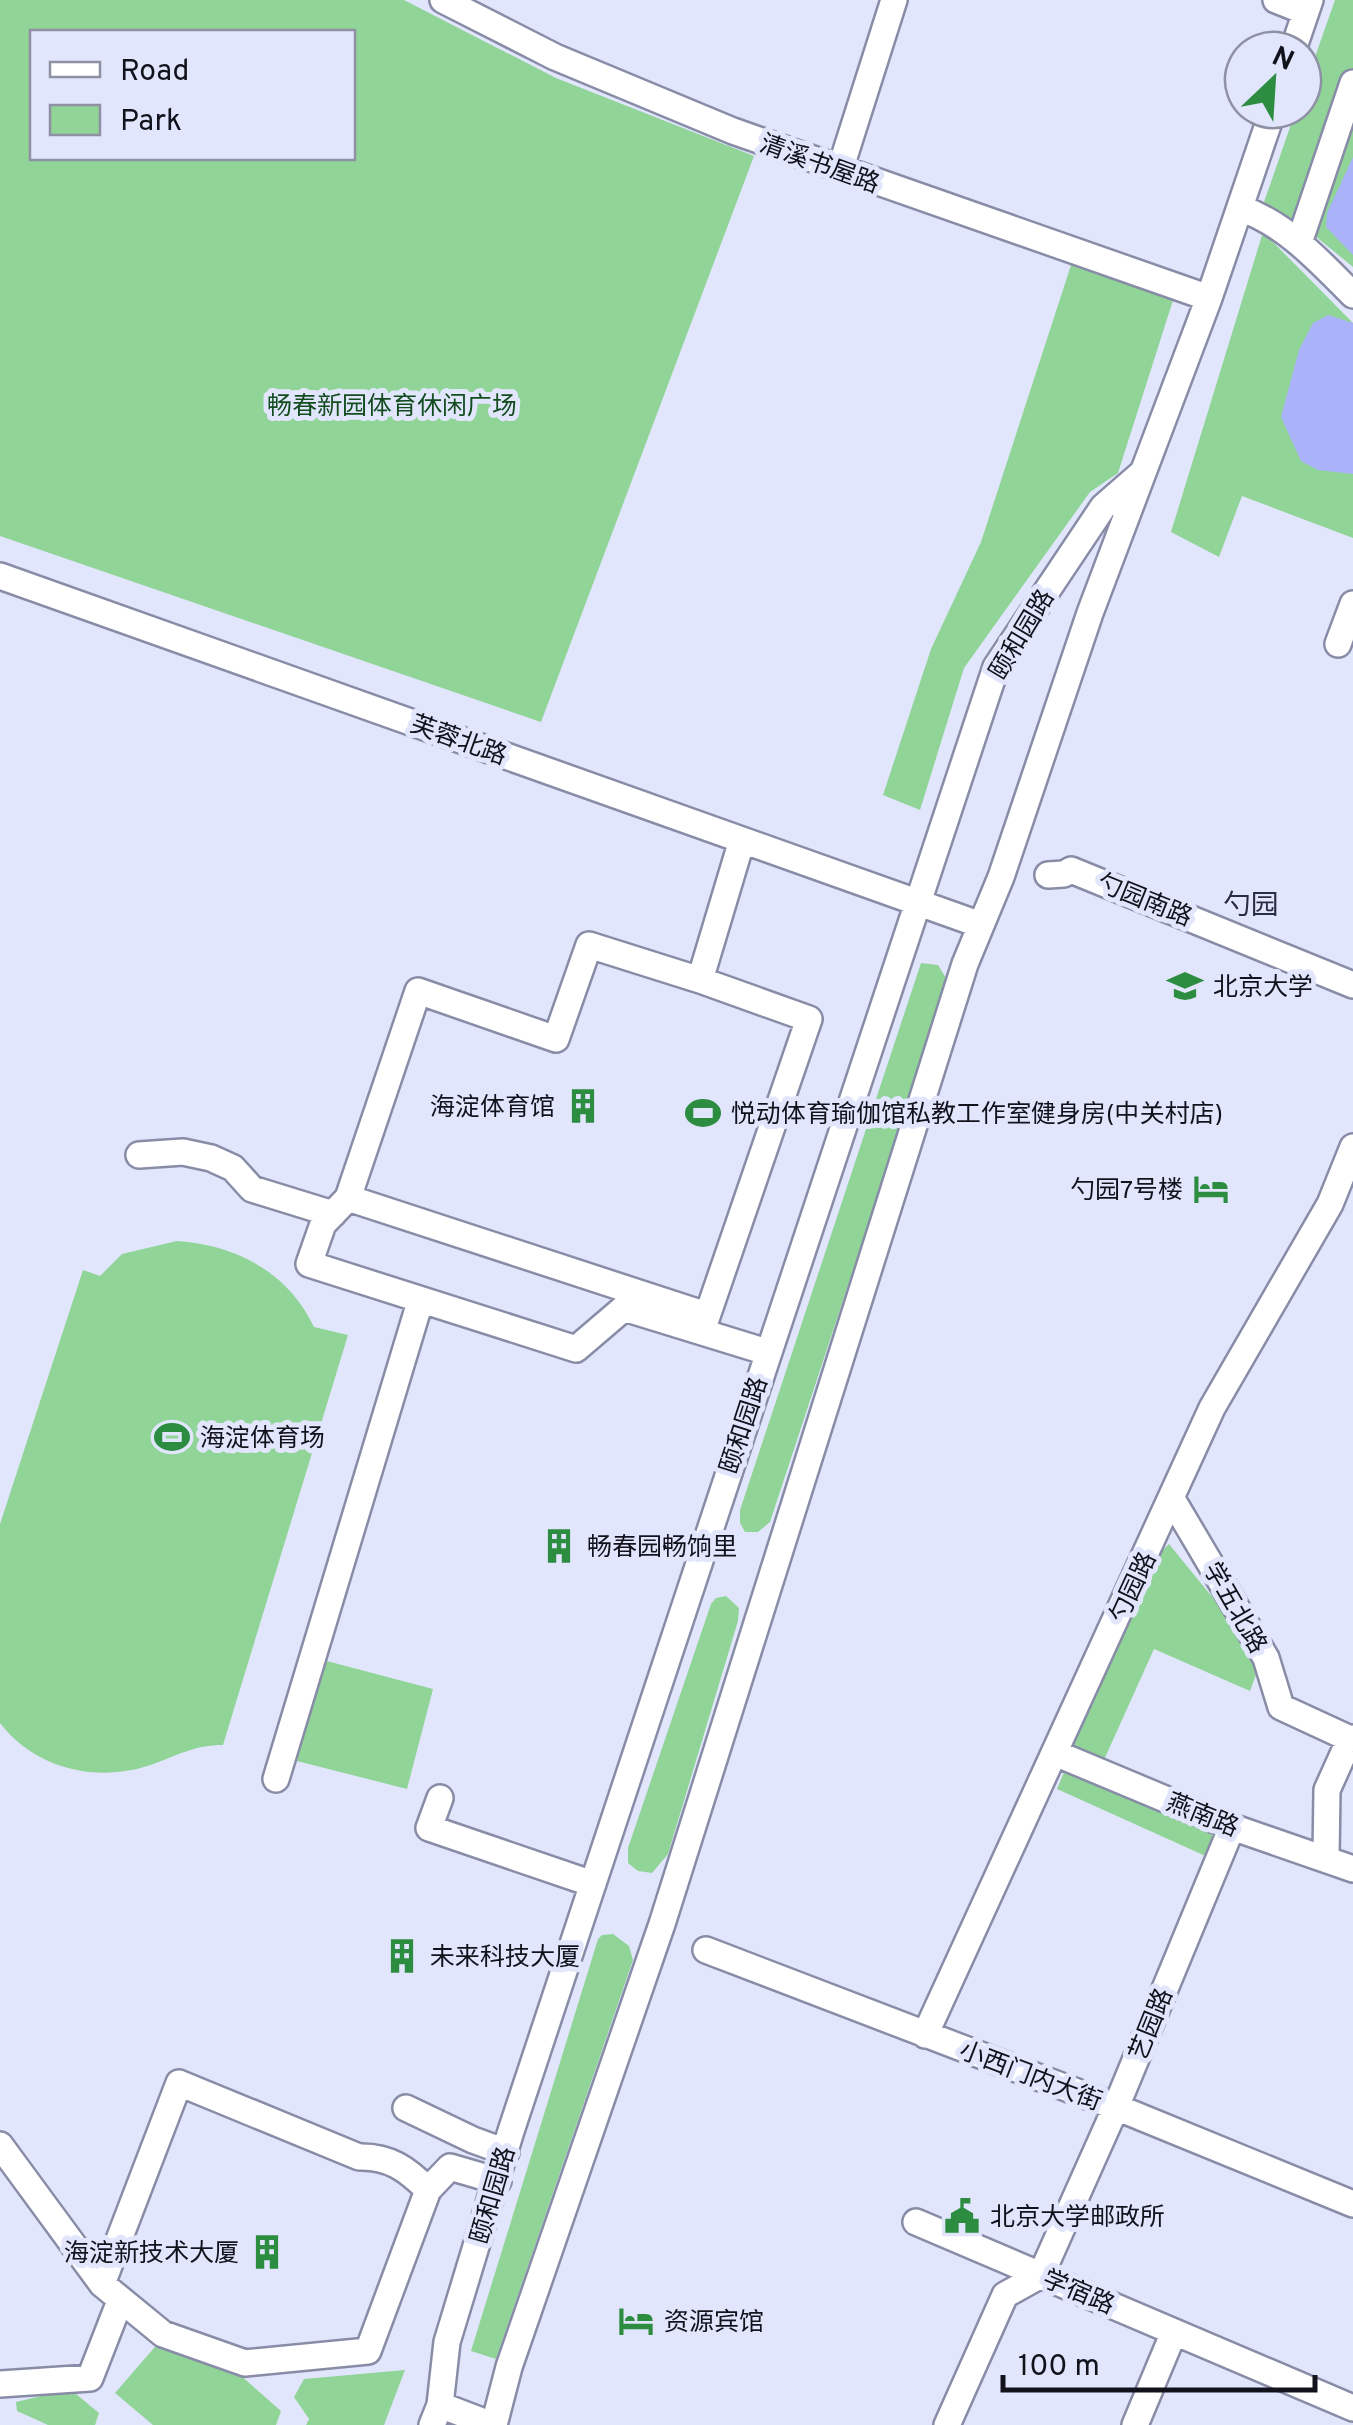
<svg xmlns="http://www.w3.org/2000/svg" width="1353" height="2425" font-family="Overpass,'Noto Sans SC',sans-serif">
  <rect width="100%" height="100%" fill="#e2e6fd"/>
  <path fill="#90d497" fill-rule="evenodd" d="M0 0H404L556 78 754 156 541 722 0 536ZM32 32H352V158H32Z
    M1335 0H1353V267L1309 231 1264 202 1296 110H1303V91Z
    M1263 232 1353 323V538L1242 496 1219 557 1171 532Z
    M1073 259 1175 294 1118 473 1090 492 964 668 920 810 883 795 931 649 981 542Z
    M921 963 938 965 946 978 945 991 770 1522 758 1532H745L740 1523V1510Z
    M177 1241C236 1245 288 1272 314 1327L348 1335 223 1745C196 1745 180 1754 156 1763 101 1784 37 1771 0 1723V1524L83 1270 100 1276 122 1254Z
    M1169 1544 1262 1658 1250 1691 1154 1649 1103 1762 1067 1747 1151 1561Z
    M726 1596 739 1608 738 1621 668 1854 652 1873 638 1871 628 1863V1848L711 1604 716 1598Z
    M323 1660 433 1689 407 1789 297 1761Z
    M1067 1765 1221 1830 1210 1858 1057 1789Z
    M613 1934 629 1946 633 1960 496 2359 471 2351 598 1939 602 1935Z
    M160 2341 239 2374 281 2411 276 2425H153L115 2393Z
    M405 2370 384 2425H306L309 2419 294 2397 304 2379Z
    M70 2389 99 2413 95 2425H48L17 2411 16 2402Z"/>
  <path fill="#aab3fa" d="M1353 157V255L1326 227 1327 213Z
    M1328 315 1353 323V474L1318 470 1301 461 1281 417 1299 350 1313 323Z"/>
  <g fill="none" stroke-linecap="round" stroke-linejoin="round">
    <defs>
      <path id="minor" d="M443 0 555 57 733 131 1209 298
        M1276 0 1306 12
        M1293 50 1310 0
        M840 170 894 0
        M1240 208C1286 224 1320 262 1353 295
        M1299 243 1353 83
        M0 576 981 925
        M1338 644 1353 604
        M742 840 700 980 589 945 556 1039 418 991 348 1198 323 1224 309 1264 576 1349 624 1308 767 1352
        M1048 875 1064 874 1071 870 1353 985
        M700 980 809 1019 702 1331
        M139 1155 183 1152 211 1158 233 1168 252 1189 333 1214
        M348 1198 700 1313
        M1172 1499 1266 1658 1281 1707 1350 1739
        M1055 1753 1232 1827 1353 1869
        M276 1779 420 1302
        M440 1798 429 1828 593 1884
        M1326 1857 1327 1790 1350 1739 1353 1738
        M706 1950 1116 2107 1353 2204
        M925 2035 1212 1408 1330 1204 1353 1147
        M406 2108 473 2140 506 2152
        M0 2145 102 2284 163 2334 245 2363 368 2351 428 2190 450 2167 498 2181
        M916 2222 1353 2408
        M102 2284 179 2083 359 2157C389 2156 407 2169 428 2190
        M0 2384 90 2378 120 2301
        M440 2405 492 2425
        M432 2425 440 2405 447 2342 511 2131 996 667 1103 507 1142 473
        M494 2425 509 2367 662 1924 965 964 1001 877 1090 613 1209 298 1273 110
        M947 2425 1005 2295 1041 2275 1116 2107 1232 1827
        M1135 2425 1174 2332"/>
    </defs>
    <use href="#minor" stroke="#888ca7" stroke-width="30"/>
    <use href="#minor" stroke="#fff" stroke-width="25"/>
  </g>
  <defs>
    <symbol id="university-bare" viewBox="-9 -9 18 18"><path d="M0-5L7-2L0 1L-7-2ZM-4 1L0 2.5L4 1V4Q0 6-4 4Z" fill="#2c8d40" stroke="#e2e6fd" stroke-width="2.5" paint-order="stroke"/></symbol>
    <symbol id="building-bare" viewBox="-9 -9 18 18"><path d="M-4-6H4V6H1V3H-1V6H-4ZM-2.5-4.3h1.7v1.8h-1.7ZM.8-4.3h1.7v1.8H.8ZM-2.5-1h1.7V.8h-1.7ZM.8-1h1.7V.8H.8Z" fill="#2c8d40" stroke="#e2e6fd" stroke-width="2.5" paint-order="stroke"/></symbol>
    <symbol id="stadium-bare" viewBox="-9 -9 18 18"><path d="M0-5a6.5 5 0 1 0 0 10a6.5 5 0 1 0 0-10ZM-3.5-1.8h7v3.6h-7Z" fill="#2c8d40" stroke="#e2e6fd" stroke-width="2.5" paint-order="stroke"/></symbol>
    <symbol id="hotel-bare" viewBox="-9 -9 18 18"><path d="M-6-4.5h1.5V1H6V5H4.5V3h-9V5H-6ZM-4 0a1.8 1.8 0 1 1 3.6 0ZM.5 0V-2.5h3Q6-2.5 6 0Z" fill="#2c8d40" stroke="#e2e6fd" stroke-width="2.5" paint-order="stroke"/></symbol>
    <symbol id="civic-bare" viewBox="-9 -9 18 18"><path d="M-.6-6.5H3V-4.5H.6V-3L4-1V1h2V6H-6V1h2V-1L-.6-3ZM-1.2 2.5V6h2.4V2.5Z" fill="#2c8d40" stroke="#e2e6fd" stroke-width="2.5" paint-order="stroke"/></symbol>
  </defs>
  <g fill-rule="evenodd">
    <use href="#university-bare" x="1160" y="961" width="50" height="50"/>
    <use href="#building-bare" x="558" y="1081" width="50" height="50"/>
    <use href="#stadium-bare" x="678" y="1088" width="50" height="50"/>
    <use href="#hotel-bare" x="1186" y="1164" width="50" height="50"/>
    <use href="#stadium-bare" x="147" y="1412" width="50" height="50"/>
    <use href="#building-bare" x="534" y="1521" width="50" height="50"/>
    <use href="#building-bare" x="377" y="1931" width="50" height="50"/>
    <use href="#civic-bare" x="937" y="2191" width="50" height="50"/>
    <use href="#building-bare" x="242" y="2227" width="50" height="50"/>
    <use href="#hotel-bare" x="611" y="2296" width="50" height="50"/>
  </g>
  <g text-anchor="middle" stroke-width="10" stroke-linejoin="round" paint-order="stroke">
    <g font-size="25" fill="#11121c" stroke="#e2e6fd">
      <text transform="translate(820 163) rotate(20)" y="9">清溪书屋路</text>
      <text transform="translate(1021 634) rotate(-59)" y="9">颐和园路</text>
      <text transform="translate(459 739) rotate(20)" y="9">芙蓉北路</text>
      <text transform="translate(1145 899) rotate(22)" y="9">勺园南路</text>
      <text transform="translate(743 1425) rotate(-72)" y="9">颐和园路</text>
      <text transform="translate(1132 1587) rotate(-65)" y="9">勺园路</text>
      <text transform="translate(1236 1607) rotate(60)" y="9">学五北路</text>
      <text transform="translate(1203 1814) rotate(22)" y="9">燕南路</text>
      <text transform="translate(1150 2024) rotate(-68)" y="9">艺园路</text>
      <text transform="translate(1031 2075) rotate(21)" y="9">小西门内大街</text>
      <text transform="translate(492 2195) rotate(-74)" y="9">颐和园路</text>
      <text transform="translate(1079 2291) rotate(23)" y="9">学宿路</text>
    </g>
    <g font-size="25" fill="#134c1f" stroke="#e2e6fd">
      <text x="392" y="414">畅春新园体育休闲广场</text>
    </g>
    <g font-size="25" fill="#11121c" stroke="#e2e6fd" text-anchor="start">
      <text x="1213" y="995">北京大学</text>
      <text x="555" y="1115" text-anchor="end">海淀体育馆</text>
      <text x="731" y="1122">悦动体育瑜伽馆私教工作室健身房(中关村店)</text>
      <text x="1183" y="1198" text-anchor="end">勺园7号楼</text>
      <text x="200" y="1446">海淀体育场</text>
      <text x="587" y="1555">畅春园·畅饷里</text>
      <text x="430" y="1965">未来科技大厦</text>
      <text x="990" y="2225">北京大学邮政所</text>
      <text x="239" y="2261" text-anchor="end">海淀新技术大厦</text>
      <text x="664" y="2330">资源宾馆</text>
    </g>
    <g font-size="28" fill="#2a2c42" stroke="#e2e6fd">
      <text x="1251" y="914">勺园</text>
    </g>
  </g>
  <rect x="30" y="30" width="325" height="130" fill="#e2e6fd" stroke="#8e91a3" stroke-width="2.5"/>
  <rect x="50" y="62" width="50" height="15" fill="#ffffff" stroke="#8e91a3" stroke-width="2.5"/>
  <text x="120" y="80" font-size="30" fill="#11121c">Road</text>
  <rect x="50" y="105" width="50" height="30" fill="#90d497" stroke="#8e91a3" stroke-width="2.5"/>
  <text x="120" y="130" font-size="30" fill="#11121c">Park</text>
  <g transform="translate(1273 80) rotate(25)"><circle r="48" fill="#e2e6fd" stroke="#8e91a3" stroke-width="2.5"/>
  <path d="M0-8L18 38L0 25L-18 38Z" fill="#2c8d40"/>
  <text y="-15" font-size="28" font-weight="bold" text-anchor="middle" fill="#11121c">N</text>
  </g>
  <path d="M1003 2375v15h312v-15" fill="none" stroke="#11121c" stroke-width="5"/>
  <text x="1018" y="2375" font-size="30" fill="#11121c" stroke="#e2e6fd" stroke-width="8" paint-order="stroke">100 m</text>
</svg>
